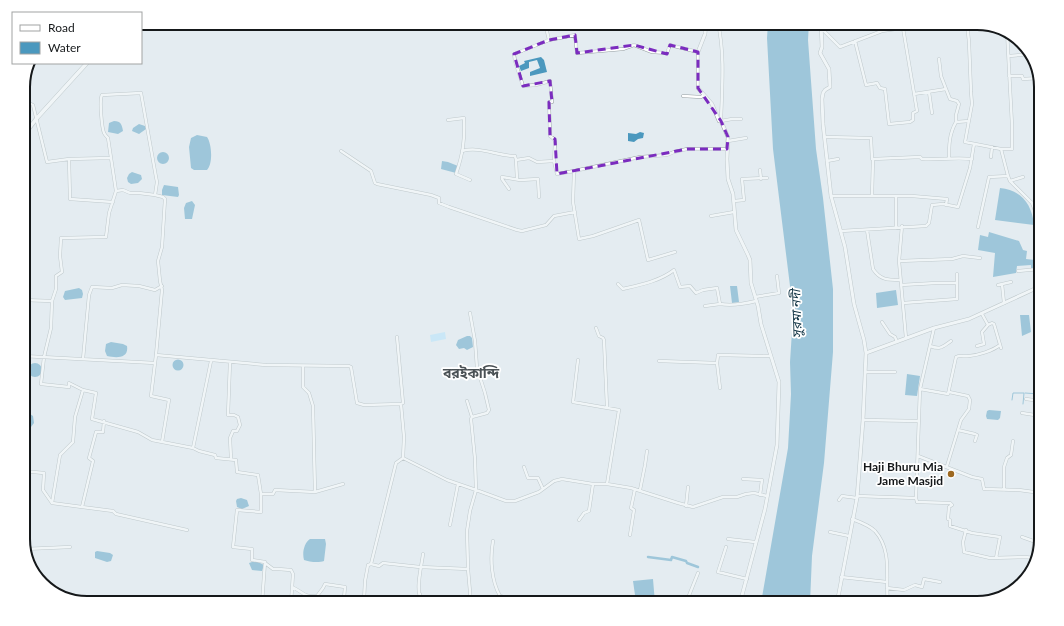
<svg xmlns="http://www.w3.org/2000/svg" width="1064" height="626" font-family="Lato,'Noto Sans Bengali',sans-serif">
  <rect width="100%" height="100%" fill="#e4ecf1"/>
  <path fill="#ace1fe" d="M445 332 446 339 431 342 430 335Z"/>
  <path fill="#4b98be" d="M768 23H809L808 40 816 149 823 198 833 289V352L824 463 812 556 810 603H761L788 448 791 394 790 362 792 331 790 286 773 149 767 38Z
    M541 57 544 60 547 72 530 76V72L540 68 537 60 529 62V68L521 71 519 66 525 63 524 61Z
    M114 121C121 121 122 125 123 131L118 134 108 132 109 123Z
    M139 124 145 126 146 129 139 134 132 131 133 128Z
    M640 132 644 133 643 138 638 139 634 142 628 141V133L636 134Z
    M197 135 207 137C212 144 213 164 207 170H194L191 168 189 147 191 138Z
    M157 158a6 6 0 1 1 12 0a6 6 0 1 1-12 0Z
    M442 161 448 162 458 166 456 173 441 169Z
    M132 172 141 175 142 179 138 183 131 184 128 182 127 178 129 174Z
    M164 185 178 187 179 195 178 197 162 195V190Z
    M1000 188C1021 190 1032 204 1034 225L995 220Z
    M192 201 195 205 192 219H185L184 208 186 203Z
    M989 232 1019 241 1023 250 1027 251 1026 259 1035 260 1036 269H1031V265L1017 266 1016 273 993 277 995 253 978 250 980 235 988 237Z
    M737 286 739 302 732 303 730 286Z
    M79 288 82 290 83 294 82 298 65 300 63 297 65 291Z
    M896 290 898 305 877 308 876 293Z
    M1020 315H1029L1031 332 1022 336Z
    M467 336H470L472 338 473 347 467 350 464 348 459 349 456 345 458 340Z
    M111 342 123 344 127 346C129 359 116 358 107 356L105 351 106 344Z
    M172.5 365a5.5 5.5 0 1 1 11 0a5.5 5.5 0 1 1-11 0Z
    M28 370a7 7 0 1 1 14 0a7 7 0 1 1-14 0Z
    M907 374 920 376 917 396 905 395Z
    M989 410 1001 411 1000 418 998 420 987 419 986 416 987 411Z
    M23 414H30L33 416 34 423 31 427H23Z
    M241 498 247 500 249 506 242 509 237 507 236 501 237 499Z
    M310 539H325L326 544 324 561C319 563 309 562 304 560 302 553 304 543 310 539Z
    M97 551 110 553 113 555 111 561 107 562 95 558V552Z
    M252 562H258L264 565 262 571 252 570 249 563Z
    M653 579 655 603H640L636 602 633 581Z"/>
  <g fill="none" stroke-linecap="round" stroke-linejoin="round">
    <path stroke="#4b98be" stroke-width="1" d="M1025 393 1039 394 1041 395
      M1012 400 1013 393H1024L1023 404"/>
    <path stroke="#4b98be" stroke-width="2.5" d="M648 557 671 560 672 557 686 561 687 563 698 567"/>
    <defs>
      <path id="minor" d="M545 23 549 40
        M696 23 705 27 709 23
        M718 23C725 55 722 88 721 121L732 119H741
        M880 23 882 31
        M967 23 969 42 971 92 972 104 965 142 1001 149 1008 176 1010 181 1032 203 1036 213 1037 219V248L1041 278
        M821 30 824 31 840 47 882 31 903 28 935 26 954 23
        M855 41 866 85 877 83 880 88 885 89 889 124 910 122 913 120V113L917 111 903 28
        M698 52 670 45 667 53 652 52 634 45 623 49 577 53 575 35 549 40 514 54 515 61 523 86 536 85 550 81 552 102H549L550 136 554 139 555 142 554 161 557 174 574 171 640 157 667 155 674 152 687 149H727
        M1009 56 1030 54V52
        M1009 76H1022L1023 79 1039 78
        M946 89 950 99 957 101 959 104 956 115V122
        M23 91 27 102 33 105 47 162 69 159 70 199 113 202
        M929 92 932 113
        M914 94 946 89 941 76 939 59
        M683 96 701 97 704 95
        M448 120 464 118C465 139 463 154 456 174L470 180
        M825 137 871 138 872 159H873
        M728 141 746 138
        M1001 149H1012V125L1007 31
        M341 151 371 171 375 183 377 184 431 195 439 198V203L449 207 517 230 522 231 546 225 554 216 575 212
        M462 151C480 146 497 156 515 156L516 160 529 158 537 162 554 161
        M1037 154H1041
        M991 157 992 147
        M69 159 110 158
        M949 159C949 146 949 134 956 122L969 121
        M516 160 517 179
        M827 161 838 159
        M760 170 761 179
        M574 171 573 202 579 239 593 236 639 220 648 260 675 252
        M1010 181 1023 177
        M509 189 502 179V177L520 180 538 179 539 197
        M116 191 123 190 130 193H139L155 195
        M831 196H912L947 199 946 205
        M872 196 873 159 920 157 922 159C939 160 956 157 972 159
        M734 201 744 200 742 179 767 178
        M1039 201 1036 135 1041 134
        M1032 203 1041 201
        M711 216 734 212
        M902 226 899 261 906 338
        M978 227 989 177 1008 176
        M896 228V196
        M867 230 873 269C880 280 888 280 900 280
        M841 231 926 226 929 223 932 205 943 204 958 207 970 168 974 144
        M1037 248H1041
        M899 261 952 259 963 256 980 258
        M1018 271 1039 269
        M618 284 623 289C640 285 660 281 674 270L680 287 690 286 696 293 703 290 717 288 720 304C732 306 744 304 756 301
        M1002 284 1004 303
        M901 285 936 283H957V274
        M998 285 1011 282
        M755 297 779 293 777 276
        M23 300 52 301
        M903 303 957 299V283
        M705 306 720 304
        M882 322 890 334 895 337 897 342
        M988 325 992 323 994 324 1001 348
        M596 328 599 336 603 338 604 340 607 407
        M934 328 920 389 916 498 917 502 950 503 952 505 949 507 948 519 950 520V526L972 533 1000 537 996 558
        M397 337 403 403 401 404 404 437 403 458
        M930 346C941 350 942 347 951 341
        M977 346 984 344 982 332 988 325 982 314
        M156 355 162 290 160 281 158 261 162 247 165 199 163 197 155 195 157 182 156 177 141 93 102 95C99 100 102 128 104 133 105 135 107 137 108 138L116 191 109 213 106 237 61 238 60 256 62 272 56 276V289L52 301 51 328 44 357 41 384 69 387V383L83 390 96 393 92 419 138 432 152 440 193 448 199 451 215 455 216 458 236 460 237 472 258 475 261 494H273L275 490 315 492 343 484
        M23 356 155 363 156 355 266 365 349 366 351 367 357 403 364 405 401 404
        M83 359 89 295 92 287 112 288 122 285 139 286 155 290 162 286
        M578 360 573 402 619 410 607 484
        M659 361 717 363
        M230 362 228 415H234L238 417 240 425 237 431H233L230 438 231 459
        M155 363 151 396 169 400 162 442
        M303 366V387L309 393 313 406 315 492
        M865 372H895
        M720 388 717 363 718 355 770 356
        M920 389 948 394 956 357C960 355 964 357 969 356 979 355 992 351 1000 345
        M1026 399 1041 401
        M467 401 472 417
        M1022 413 1041 416
        M863 420 919 421
        M958 430 975 434 977 435 975 441
        M193 448 211 361
        M918 456 972 477 982 479 984 489 1019 490 1041 493
        M403 458 447 480 476 490 475 459 471 419 472 417 487 413 489 410 485 393 477 368 475 341 470 313
        M947 466 961 420 969 409 970 400 968 396 949 392
        M524 467 528 478H538L543 489
        M23 471 44 473 43 490 52 503 82 507 93 461 89 458 96 432H103L104 421
        M743 479 762 480 760 495
        M640 490 645 465 647 451
        M1004 490V467L1007 458 1011 455 1013 441
        M261 494V512L237 510 233 547 252 549V560L265 562 262 603
        M857 496 916 498
        M839 500 842 496 857 498
        M52 503 60 455 73 442 75 417 83 390
        M686 506 688 487
        M82 507 113 511 116 514 187 530
        M852 519C860 522 869 525 875 531 893 551 885 579 888 603
        M579 520 584 513 589 511 593 484
        M450 525 458 484
        M966 530 963 542 964 552 990 558 1025 557 1034 558
        M830 532 849 536
        M630 535 634 510 631 508 635 489
        M1022 537 1036 542
        M728 539 755 542
        M493 541C490 558 491 580 500 596L512 599 513 603
        M726 547 718 572 747 579
        M25 549 70 547
        M423 554C422 564 415 590 421 598 426 604 430 595 435 603
        M1035 561 1033 549 1041 521
        M265 563 273 569H278L291 570 293 574 291 603
        M371 564 379 566 383 563 420 567 468 569
        M841 577 887 582
        M292 587C302 591 304 598 317 596L323 588 325 584 345 587 344 598 350 600 349 603
        M887 588 904 590 915 585 922 587 924 579 940 582
        M950 597 971 601V603
        M350 600 370 602 371 603
        M364 600 365 581 368 565 371 564 396 463 403 458
        M410 601 418 600
        M418 603 420 594
        M471 603 468 569 467 531 470 511 476 490 506 501H515L539 492 554 481 562 479 593 484H607L631 488 678 503 693 507 723 497H737L746 494 754 493 767 496
        M686 603 698 573"/>
      <path id="tertiary" d="M706 23 705 34 698 52V88L712 104 719 121H721L728 137 727 159 728 179 733 194 736 230 748 255 750 260 751 283 758 306 761 324 779 382 777 445 765 509 740 603
        M821 23 822 47 820 53 829 69 830 87 825 90 823 93 822 99 823 124 831 196 845 247 854 304 864 340 866 353
        M837 603 857 498 863 420 866 353 934 328 969 319 1041 286"/>
      <path id="primary" d="M23 136 37 118 87 63"/>
    </defs>
    <use href="#minor" stroke="#949da1" stroke-width="3.5"/>
    <use href="#tertiary" stroke="#949da1" stroke-width="4"/>
    <use href="#primary" stroke="#949da1" stroke-width="4.5"/>
    <use href="#minor" stroke="#fff" stroke-width="2.5"/>
    <use href="#tertiary" stroke="#fff" stroke-width="3"/>
    <use href="#primary" stroke="#fff" stroke-width="3.5"/>
  </g>
  <path d="M0 0H1064V626H0ZM575 35 577 53 634 45 667 54 670 45 698 52V88L721 121 728 137 727 149H687L557 174 555 139 550 136 549 102H552L550 81 523 86 514 54 549 40Z" fill="#e4ecf1" fill-opacity=".55" fill-rule="evenodd"/>
  <path fill="none" stroke="#7b2cbf" stroke-width="3" stroke-dasharray="8 5" stroke-linejoin="round" d="M575 35 577 53 634 45 667 54 670 45 698 52V88L721 121 728 137 727 149H687L557 174 555 139 550 136 549 102H552L550 81 523 86 514 54 549 40Z"/>
  <circle fill="#9d6820" stroke="#fff" stroke-width="1.5" cx="951" cy="474" r="4"/>
  <g text-anchor="middle" stroke-width="3.5" stroke-linejoin="round" paint-order="stroke">
    <g font-size="12" font-weight="bold" fill="#15181a" stroke="#fff" text-anchor="end">
      <text x="943" y="471">Haji Bhuru Mia<tspan x="943" dy="14">Jame Masjid</tspan></text>
    </g>
    <g font-size="13" font-style="italic" fill="#123545" stroke="#fff">
      <text transform="translate(796 314) rotate(-92)" y="5">সুরমা নদী</text>
    </g>
    <g font-size="14" font-weight="bold" fill="#4a5155" stroke="#fff">
      <text x="471" y="378">বরইকান্দি</text>
    </g>
  </g>
  <path d="M0 0H1064V626H0ZM87 30H977A57 57 0 0 1 1034 87V539A57 57 0 0 1 977 596H87A57 57 0 0 1 30 539V87A57 57 0 0 1 87 30Z" fill="#fff" fill-rule="evenodd"/>
  <path fill="none" stroke="#15181a" stroke-width="2" d="M87 30H977A57 57 0 0 1 1034 87V539A57 57 0 0 1 977 596H87A57 57 0 0 1 30 539V87A57 57 0 0 1 87 30Z"/>
  <rect x="12" y="12" width="130" height="52" fill="#ffffff" stroke="#a1a3a3"/>
  <rect x="20" y="25" width="20" height="6" fill="#ffffff" stroke="#a1a3a3"/>
  <text x="48" y="32" font-size="12" fill="#15181a">Road</text>
  <rect x="20" y="42" width="20" height="12" fill="#4b98be" stroke="#a1a3a3"/>
  <text x="48" y="52" font-size="12" fill="#15181a">Water</text>
</svg>
